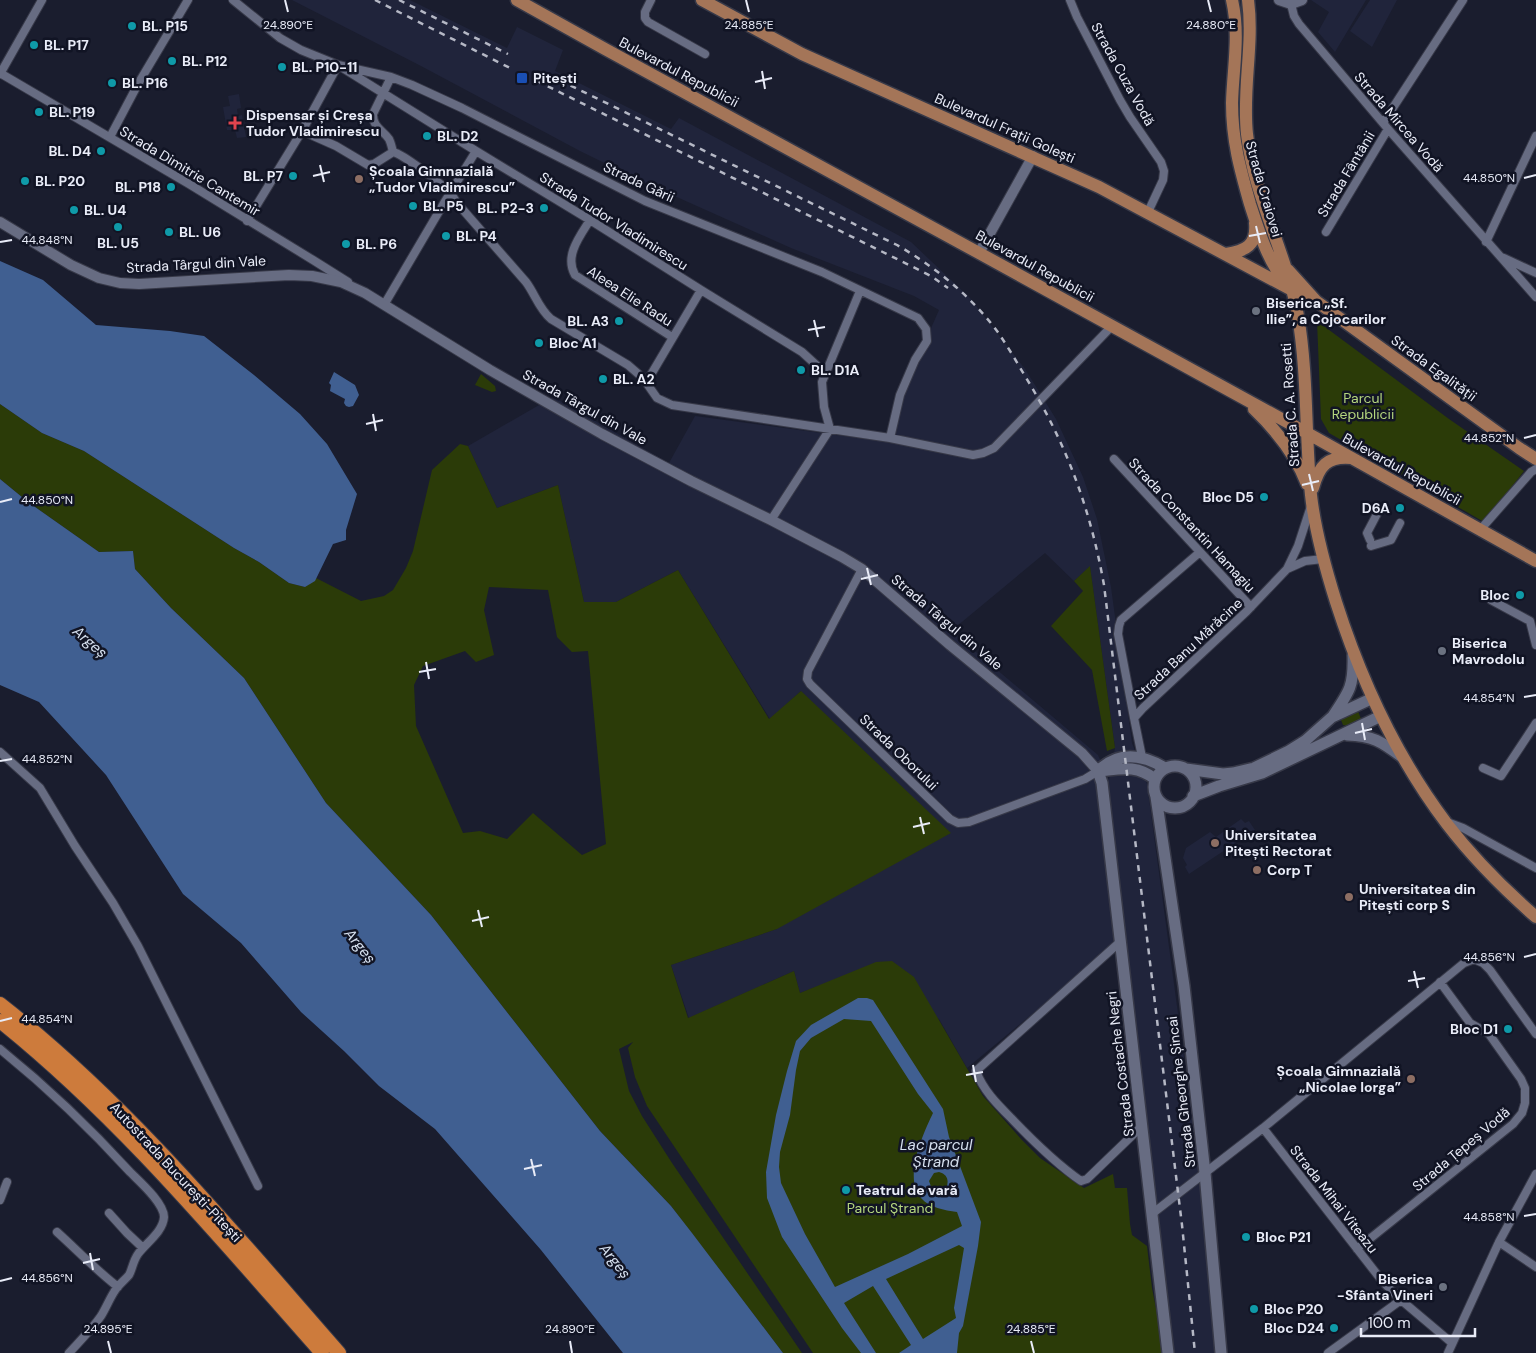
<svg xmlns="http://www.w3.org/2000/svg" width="1536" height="1353" font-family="'DM Sans',sans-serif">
  <rect width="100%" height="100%" fill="#1a1d2e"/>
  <path fill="#20243b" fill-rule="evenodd" d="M292 0H410L507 48 517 27 563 50 555 71 671 129 679 118 911 242 970 298 1025 369 1056 419 1083 477 1097 519 1111 587 1132 743 1147 784 1199 1169 1216 1353H1173L1124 938 967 1068 939 1019 821 985 800 993 794 971 689 1018 671 965 777 929 801 691 770 719 678 570 616 602H584L558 485 497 508 468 446 553 397 669 463 695 416 888 442 911 374 939 310 914 296 791 248 641 181 580 151 421 66ZM1045 553 1074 581 1090 567 1115 748 1109 780 1098 755 951 631Z
    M1311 0H1366L1335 52 1318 32 1329 12Z
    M1370 0H1397L1372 47 1350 31Z
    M239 94 241 108 237 109 238 116 242 115 246 137 237 138 235 130H227L223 107 230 106 228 96Z
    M1241 819 1245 823 1249 821 1255 830 1189 874 1185 867 1187 865 1183 858 1186 848 1210 832 1216 837Z"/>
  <path fill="#2b3b08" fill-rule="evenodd" d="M1317 321 1449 419 1524 471 1484 522 1329 433 1321 419Z
    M481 374 495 386 496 391 492 392 475 385Z
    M0 404 42 433 84 451 234 548 259 562 289 583 305 587 316 578 361 601 384 596 393 590 406 568 413 551 432 470 460 444 468 446 497 508 558 485 584 602H616L678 570 769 719 801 691 951 833 777 929 671 965 688 1018 794 971 800 993 876 962 892 961 914 977 983 1096 1021 1139 1040 1158 1084 1188 1113 1174 1115 1188H1127L1130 1224 1132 1235 1147 1246 1152 1288 1161 1334 1163 1353H813L647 1106 635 1077 628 1048 633 1042 619 1049 629 1091 642 1116 672 1163 802 1353H783L671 1206 600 1131 431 915 326 803 244 678 171 608 135 569 133 551 99 552 28 502 0 479ZM489 587 548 590 557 637 572 652 588 651 606 844 582 855 533 813 507 839 480 831 463 833 416 726 414 685 423 666 465 651 476 662 494 655 484 610Z
    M1090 566 1115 748 1107 751 1092 670 1051 626 1083 591 1074 581Z
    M1357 709 1362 721 1348 726 1343 725 1341 720 1348 714Z"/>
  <path fill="#405f91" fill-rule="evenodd" d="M0 261 43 280 96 325 170 331 204 336 254 375 300 414 327 444 357 494 346 530V540L333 544 315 581 305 587 289 583 259 562 234 548 84 451 42 433 0 404Z
    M334 372 355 385 359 395 353 406 349 407 346 406 344 403 345 399 330 391 331 385 329 383Z
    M0 479 28 502 99 552 133 551 135 569 171 608 244 678 326 803 431 915 600 1131 671 1206 692 1233 783 1353H623L541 1250 435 1129 379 1086 344 1051 301 1012 241 943 183 894 106 775 39 702 0 685Z
    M858 998H867L873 1000 943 1109 949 1137 981 1222 978 1246 963 1326 959 1333 957 1353H899L911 1345 873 1286 844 1303 876 1353H861L842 1328 782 1237 767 1198 766 1172 776 1115 787 1071 796 1041 811 1025ZM844 1019 871 1021 918 1094 933 1113C923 1134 903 1178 921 1198 930 1208 944 1210 957 1212L962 1226 908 1254 835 1287 805 1234 781 1183 779 1167 780 1152 790 1115 796 1070 800 1051 811 1038ZM939 1172C950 1175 949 1184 944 1193L939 1194 933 1192 929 1181 934 1173ZM959 1245 964 1248 954 1308 956 1318 923 1339 886 1279Z"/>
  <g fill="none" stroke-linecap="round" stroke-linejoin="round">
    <defs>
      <path id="minor" d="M233 0 280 38 301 50 338 65 476 151 590 220 701 290 649 378 650 386
        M651 0 645 12V18L648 22 705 54
        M1070 0 1077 17 1120 100 1130 117 1161 162 1164 171 1163 180 1148 212
        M1291 4 1294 16 1299 24 1388 129 1536 297
        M338 65 391 77 412 85 462 108 645 201 822 272 918 318 926 329 927 341 915 360 900 395 890 438
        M0 73 189 184 313 260 348 282
        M0 74 42 0
        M391 77 373 114C373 128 382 129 389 139 391 143 392 148 393 152
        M1383 123 1463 0
        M302 131 336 146 368 165 374 164 393 152C403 154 443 185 450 193 453 196 455 200 457 203L526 282C535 294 539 309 551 319L628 365 643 378 657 398 672 405 890 438 973 455 983 453 994 448 1112 326
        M110 137 138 84 188 0
        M590 220C580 236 564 256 575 275L672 337
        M247 221 302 131 338 65
        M1326 232 1388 129
        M1486 242 1536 136
        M1504 258 1536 273
        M701 290 802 352 825 373
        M384 305 444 203 476 151
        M1114 459 1251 607
        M771 520 830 429 824 407 822 382 860 291
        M1480 530 1531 472 1536 469
        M1370 540 1367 533 1377 514
        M1371 546 1391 540 1400 523
        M862 569 808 671 807 679 810 684 950 819 958 823 969 822 1085 779 1098 771
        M1287 569 1298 546 1311 506
        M1491 600 1530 621 1536 645
        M1134 718 1118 634 1119 626 1121 620 1200 552
        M0 752 40 788 75 846 113 903 138 946 258 1186
        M1142 757 1134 718 1143 708 1247 611 1287 569 1305 561 1323 559
        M1483 768 1501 776 1536 723
        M1447 822 1463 828 1536 868
        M1121 941 976 1071C983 1090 997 1104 1011 1118 1033 1141 1055 1163 1081 1181L1087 1179 1142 1126
        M0 1049C47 1087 90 1128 130 1172 140 1182 164 1203 164 1217 163 1232 146 1243 138 1254 133 1261 132 1270 129 1275 124 1281 118 1285 114 1292 109 1300 106 1308 101 1316 92 1329 80 1341 69 1353
        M1263 1128 1383 1282 1401 1300 1452 1343
        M0 1200 7 1182
        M109 1213 127 1233 143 1248
        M1153 1213 1263 1128 1464 963 1474 959 1483 963 1490 970 1536 1034
        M57 1232C77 1250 96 1270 118 1287
        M1499 1242 1536 1267
        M1357 1249 1513 1124 1522 1113 1525 1103V1088L1521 1079 1489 1034 1470 1023 1440 982
        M1328 1353 1401 1300
        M1448 1353 1499 1242 1536 1174"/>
      <path id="tertiary" d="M1279 0 1291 4 1302 0
        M0 222 71 265 99 278 120 283 139 284 289 275 312 276 341 282 365 293 490 370 602 434 691 481 771 520 842 557 862 569 950 645 1082 753 1098 771
        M979 253 1033 156"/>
      <path id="secondary" d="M1333 716C1350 691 1354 685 1353 655
        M1347 735C1373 736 1381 741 1402 757
        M1154 787a21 21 0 1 1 42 0a21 21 0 1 1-42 0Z
        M1186 769 1223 774 1233 773 1254 768 1289 751 1305 741 1332 717 1373 698
        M1098 771 1102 783 1168 1353
        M1098 771C1118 751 1142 754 1165 768
        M1098 771C1120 769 1136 764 1155 779
        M1193 796 1219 786 1262 773 1381 716
        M1156 797 1184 986 1205 1173 1221 1353"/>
      <path id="primary" d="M517 0 605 49 979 253 1307 433 1536 561
        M702 0 802 54 1099 187 1292 290 1316 301
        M1232 0C1240 35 1233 68 1232 103 1232 140 1240 169 1250 204 1259 232 1268 262 1287 284
        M1248 0C1254 45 1242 89 1247 134 1254 197 1287 254 1298 316 1308 375 1305 436 1311 495 1315 531 1325 567 1336 602 1361 680 1397 758 1447 824 1473 858 1504 889 1536 917
        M1226 254C1246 251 1257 245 1255 223
        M1288 270 1316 301 1519 448 1536 459
        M1254 409C1276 430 1296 455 1307 484
        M1313 488C1319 466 1327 456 1351 458"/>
      <path id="motorway" d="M0 1004C128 1104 232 1231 339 1353
        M0 1021C121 1118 219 1237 322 1353"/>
    </defs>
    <use href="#minor" stroke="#373948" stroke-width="10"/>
    <use href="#tertiary" stroke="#373948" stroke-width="12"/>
    <use href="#secondary" stroke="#373948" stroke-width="14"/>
    <use href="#primary" stroke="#373948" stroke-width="15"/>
    <use href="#motorway" stroke="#373948" stroke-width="16"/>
    <use href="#minor" stroke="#676c82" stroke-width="8"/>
    <use href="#tertiary" stroke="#676c82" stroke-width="10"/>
    <use href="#secondary" stroke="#676c82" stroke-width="11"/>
    <use href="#primary" stroke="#a47558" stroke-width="12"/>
    <use href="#motorway" stroke="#cd7b3c" stroke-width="14"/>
    <path stroke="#b5b8c5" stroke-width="2.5" stroke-dasharray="6 6" stroke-linecap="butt" d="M375 0 510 68
      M399 0 508 54
      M549 75 897 245C935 267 970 295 997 331 1007 345 1016 361 1025 376 1066 443 1090 507 1104 585L1182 1225 1195 1353
      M537 81 909 265 931 276 948 288"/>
  </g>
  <path fill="none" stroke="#e9ecf8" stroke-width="2" d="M285 0 288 12M746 0 749 12M1208 0 1211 12M762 71 765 89M755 82 772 78M320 165 324 182M313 176 330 172M1524 178 1536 175M1256 226 1260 243M1249 236 1266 233M0 242 12 240M814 320 818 337M808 330 825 327M373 414 376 431M366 424 383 420M1524 438 1536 435M1309 474 1313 491M1302 485 1319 481M0 502 12 499M867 568 871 585M861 579 878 575M426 662 429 679M419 672 436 669M1524 697 1536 695M1362 723 1365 740M1355 733 1372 729M0 761 12 759M920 817 924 834M913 827 930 823M478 910 482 927M472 921 489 917M1524 957 1536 954M1414 971 1418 988M1408 981 1425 978M0 1021 12 1018M973 1065 976 1082M966 1075 983 1072M531 1159 535 1176M524 1169 542 1165M1524 1216 1536 1214M90 1253 93 1270M83 1263 100 1259M0 1281 12 1278M108 1341 111 1353M570 1341 572 1353M1031 1341 1034 1353"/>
  <g fill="#0f9aa8" stroke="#111424" stroke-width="2">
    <circle cx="132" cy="26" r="5"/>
    <circle cx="34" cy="45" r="5"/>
    <circle cx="172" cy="61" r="5"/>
    <circle cx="282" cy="67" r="5"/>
    <circle cx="112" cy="83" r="5"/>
    <circle cx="39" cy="112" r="5"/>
    <circle cx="427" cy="136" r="5"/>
    <circle cx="101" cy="151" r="5"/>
    <circle cx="293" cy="176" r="5"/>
    <circle cx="25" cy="181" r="5"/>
    <circle cx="171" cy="187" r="5"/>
    <circle cx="413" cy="206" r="5"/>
    <circle cx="544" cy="208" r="5"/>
    <circle cx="74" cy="210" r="5"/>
    <circle cx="118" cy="227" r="5"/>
    <circle cx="169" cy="232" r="5"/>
    <circle cx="446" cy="236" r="5"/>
    <circle cx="346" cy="244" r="5"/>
    <circle cx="619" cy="321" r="5"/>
    <circle cx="539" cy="343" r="5"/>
    <circle cx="801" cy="370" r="5"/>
    <circle cx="603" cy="379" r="5"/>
    <circle cx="1264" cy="497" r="5"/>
    <circle cx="1400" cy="508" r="5"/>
    <circle cx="1520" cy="595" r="5"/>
    <circle cx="1508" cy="1029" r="5"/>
    <circle cx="846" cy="1190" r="5"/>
    <circle cx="1246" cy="1237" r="5"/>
    <circle cx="1254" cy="1309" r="5"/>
    <circle cx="1334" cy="1328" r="5"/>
  </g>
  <rect fill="#1a4fb4" stroke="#111424" stroke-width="2" x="516" y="72" width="12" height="12" rx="2.5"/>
  <path fill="#e0444e" stroke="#111424" stroke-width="2" d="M232.5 115.5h5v5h5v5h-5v5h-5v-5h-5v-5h5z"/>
  <g fill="#8d6e63" stroke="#111424" stroke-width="2">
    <circle cx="359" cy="179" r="5"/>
    <circle cx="1215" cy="843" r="5"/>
    <circle cx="1257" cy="870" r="5"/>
    <circle cx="1349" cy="897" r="5"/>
    <circle cx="1411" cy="1079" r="5"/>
  </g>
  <g fill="#6b7280" stroke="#111424" stroke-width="2">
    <circle cx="1256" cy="311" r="5"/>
    <circle cx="1442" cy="651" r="5"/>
    <circle cx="1443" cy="1287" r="5"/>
  </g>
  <g text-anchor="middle" stroke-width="5" stroke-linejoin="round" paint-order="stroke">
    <g font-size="14" font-weight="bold" fill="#e9ecf8" stroke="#111424" text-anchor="start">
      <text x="142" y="31">BL. P15</text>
      <text x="44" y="50">BL. P17</text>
      <text x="182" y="66">BL. P12</text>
      <text x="292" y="72">BL. P10-11</text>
      <text x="533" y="83">Pitești</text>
      <text x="122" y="88">BL. P16</text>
      <text x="49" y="117">BL. P19</text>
      <text x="246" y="120">Dispensar și Creșa<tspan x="246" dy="16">Tudor Vladimirescu</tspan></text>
      <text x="437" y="141">BL. D2</text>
      <text x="91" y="156" text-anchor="end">BL. D4</text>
      <text x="369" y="176">Școala Gimnazială<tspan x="369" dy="16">„Tudor Vladimirescu”</tspan></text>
      <text x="283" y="181" text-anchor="end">BL. P7</text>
      <text x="35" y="186">BL. P20</text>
      <text x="161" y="192" text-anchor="end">BL. P18</text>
      <text x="423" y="211">BL. P5</text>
      <text x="534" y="213" text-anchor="end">BL. P2-3</text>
      <text x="84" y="215">BL. U4</text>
      <text x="179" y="237">BL. U6</text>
      <text x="456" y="241">BL. P4</text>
      <text x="118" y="248" text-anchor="middle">BL. U5</text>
      <text x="356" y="249">BL. P6</text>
      <text x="1266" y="308">Biserica „Sf.<tspan x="1266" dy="16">Ilie”, a Cojocarilor</tspan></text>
      <text x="609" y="326" text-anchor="end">BL. A3</text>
      <text x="549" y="348">Bloc A1</text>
      <text x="811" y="375">BL. D1A</text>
      <text x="613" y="384">BL. A2</text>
      <text x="1254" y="502" text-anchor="end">Bloc D5</text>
      <text x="1390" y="513" text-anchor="end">D6A</text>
      <text x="1510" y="600" text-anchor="end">Bloc</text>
      <text x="1452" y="648">Biserica<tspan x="1452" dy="16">Mavrodolu</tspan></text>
      <text x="1225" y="840">Universitatea<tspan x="1225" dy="16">Pitești Rectorat</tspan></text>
      <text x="1267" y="875">Corp T</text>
      <text x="1359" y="894">Universitatea din<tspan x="1359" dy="16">Pitești corp S</tspan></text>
      <text x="1498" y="1034" text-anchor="end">Bloc D1</text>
      <text x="1401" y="1076" text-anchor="end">Școala Gimnazială<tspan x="1401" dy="16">„Nicolae Iorga”</tspan></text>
      <text x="856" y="1195">Teatrul de vară</text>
      <text x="1256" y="1242">Bloc P21</text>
      <text x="1433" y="1284" text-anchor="end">Biserica<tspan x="1433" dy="16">-Sfânta Vineri</tspan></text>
      <text x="1264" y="1314">Bloc P20</text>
      <text x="1324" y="1333" text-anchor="end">Bloc D24</text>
    </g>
    <g font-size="14" fill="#e9ecf8" stroke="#111424">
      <text transform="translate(679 72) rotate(28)" y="5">Bulevardul Republicii</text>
      <text transform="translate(1123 74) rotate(61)" y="5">Strada Cuza Vodă</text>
      <text transform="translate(1399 122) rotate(49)" y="5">Strada Mircea Vodă</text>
      <text transform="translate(1005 128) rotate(24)" y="5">Bulevardul Frații Golești</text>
      <text transform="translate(190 171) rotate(31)" y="5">Strada Dimitrie Cantemir</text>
      <text transform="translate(1346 174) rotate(-59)" y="5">Strada Fântânii</text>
      <text transform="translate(639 182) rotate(25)" y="5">Strada Gării</text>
      <text transform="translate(1264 189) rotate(74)" y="5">Strada Craiovei</text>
      <text transform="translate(614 221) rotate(32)" y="5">Strada Tudor Vladimirescu</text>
      <text transform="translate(196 264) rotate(-3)" y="5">Strada Târgul din Vale</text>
      <text transform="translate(1035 266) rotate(29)" y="5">Bulevardul Republicii</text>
      <text transform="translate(630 296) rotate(33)" y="5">Aleea Elie Radu</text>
      <text transform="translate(1434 368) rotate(36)" y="5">Strada Egalității</text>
      <text transform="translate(1290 405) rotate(-94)" y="5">Strada C. A. Rosetti</text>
      <text transform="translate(585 407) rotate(29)" y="5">Strada Târgul din Vale</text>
      <text transform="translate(1402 469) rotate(29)" y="5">Bulevardul Republicii</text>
      <text transform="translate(1192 525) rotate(47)" y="5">Strada Constantin Hamagiu</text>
      <text transform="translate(947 622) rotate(40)" y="5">Strada Târgul din Vale</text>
      <text transform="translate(1188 649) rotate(-43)" y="5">Strada Banu Mărăcine</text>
      <text transform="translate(899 752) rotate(44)" y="5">Strada Oborului</text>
      <text transform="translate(1120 1064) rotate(-97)" y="5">Strada Costache Negri</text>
      <text transform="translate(1181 1092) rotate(-97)" y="5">Strada Gheorghe Șincai</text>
      <text transform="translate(1461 1149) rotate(-40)" y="5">Strada Țepeș Vodă</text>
      <text transform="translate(176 1172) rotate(47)" y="5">Autostrada București-Pitești</text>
      <text transform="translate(1334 1199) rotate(52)" y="5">Strada Mihai Viteazu</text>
    </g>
    <g font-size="14" fill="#b4d57e" stroke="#111424">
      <text x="1363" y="403">Parcul<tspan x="1363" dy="16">Republicii</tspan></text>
      <text x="890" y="1213">Parcul Ștrand</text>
    </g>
    <g font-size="15" font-style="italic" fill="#d6e0ef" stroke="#111424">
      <text transform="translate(90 642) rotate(41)" y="5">Argeș</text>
      <text transform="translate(360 946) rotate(51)" y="5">Argeș</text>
      <text x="936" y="1150">Lac parcul<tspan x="936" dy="17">Ștrand</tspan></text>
      <text transform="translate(615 1261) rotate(51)" y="5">Argeș</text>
    </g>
  </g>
  <g font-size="12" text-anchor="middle" fill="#e9ecf8" stroke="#111424" stroke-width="5" stroke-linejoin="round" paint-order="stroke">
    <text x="288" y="29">24.890°E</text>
    <text x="749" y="29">24.885°E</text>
    <text x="1211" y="29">24.880°E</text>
    <text x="1489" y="182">44.850°N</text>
    <text x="47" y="244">44.848°N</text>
    <text x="1489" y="442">44.852°N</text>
    <text x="47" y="504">44.850°N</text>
    <text x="1489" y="702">44.854°N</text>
    <text x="47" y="763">44.852°N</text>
    <text x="1489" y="961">44.856°N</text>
    <text x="47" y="1023">44.854°N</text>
    <text x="1489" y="1221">44.858°N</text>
    <text x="47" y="1282">44.856°N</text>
    <text x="108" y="1333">24.895°E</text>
    <text x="570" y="1333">24.890°E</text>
    <text x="1031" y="1333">24.885°E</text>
  </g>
  <path d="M1361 1328v8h114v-8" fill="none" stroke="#e9ecf8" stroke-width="2.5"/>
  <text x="1368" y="1328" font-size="15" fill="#e9ecf8" stroke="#111424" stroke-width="4" paint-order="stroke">100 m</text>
</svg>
